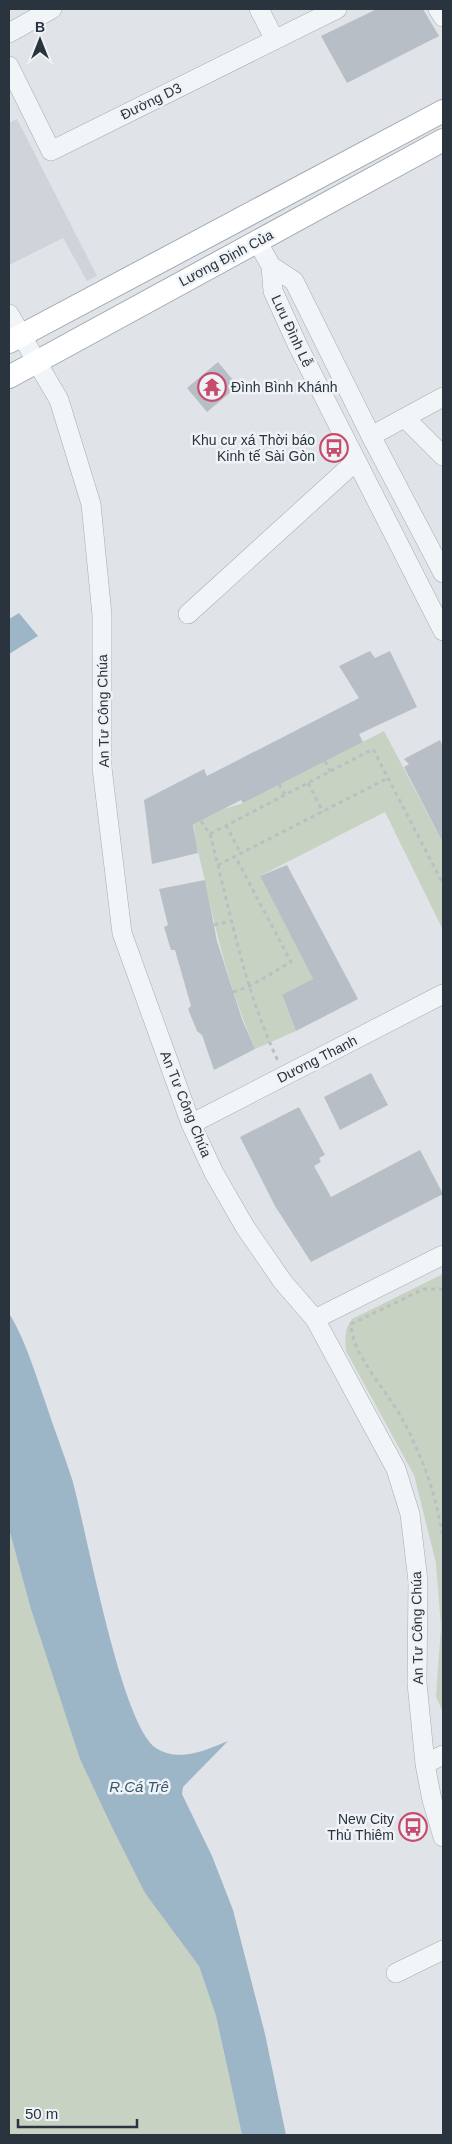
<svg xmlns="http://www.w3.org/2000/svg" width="452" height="2144" font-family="Helvetica,sans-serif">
  <rect width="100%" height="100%" fill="#e0e4e8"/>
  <path fill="#ced4da" d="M17 119 97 276 87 281 63 238 9 265V123Z"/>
  <path fill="#c8d2c2" d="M384 731 443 843V930L385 812 260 876 313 979 282 996 296 1031 255 1049C232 995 217 939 205 881 201 862 195 844 194 825L224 809 243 803Z
    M443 1274V1712L436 1697 441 1627 436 1563 414 1475 346 1351C345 1338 344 1330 352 1319Z
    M9 1529 30 1606 181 1938 199 1966 216 2016 242 2135H9Z"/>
  <path fill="#9db6c7" d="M19 613 38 636 9 654V619Z
    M9 1313C26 1341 35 1373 46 1404 54 1429 64 1454 72 1479 86 1528 121 1725 156 1748 179 1763 206 1750 228 1741L183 1787 182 1794 212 1856 233 1910 265 2034 286 2135H242L216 2016 199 1966 145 1893 111 1825 80 1759 30 1606 9 1529Z"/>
  <path fill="#b7bec5" d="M377 9H423L439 36 347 83 321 36Z
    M218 362 238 386 207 412 187 388Z
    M370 651 375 658 390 651 417 707 359 734 363 742 243 803 241 800 193 825 198 853 152 864 144 800 204 769 207 776 359 698 339 666Z
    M440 740 443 747V843L404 767 409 764 404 759Z
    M287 865 358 999 296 1031 282 995 313 979 260 876Z
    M205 880 217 941 242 1019 255 1049 214 1070 202 1035 197 1031 188 1009 191 1006 175 950H171L164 927 168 925 159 889Z
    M371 1073 388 1105 340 1130 324 1097Z
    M299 1107 325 1155 319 1158 321 1162 314 1166 331 1197 420 1150 443 1194 311 1262 275 1206 240 1137Z"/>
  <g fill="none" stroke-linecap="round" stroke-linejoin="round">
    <defs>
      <path id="minor" d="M259 9 275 40
        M438 9 443 17
        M9 33 52 9
        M9 66 51 151 337 9
        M257 241 271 266 273 291 298 346 443 631
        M271 266 294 281 371 436 443 573
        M9 314 59 400 91 504 102 615V768L122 933 191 1124 214 1173 245 1227 283 1282 315 1319 396 1469 410 1514 418 1581 417 1683 425 1764 432 1800 443 1837
        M405 418 443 456
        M371 436 443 397
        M188 614 356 461
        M191 1124 443 994
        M315 1319 443 1255
        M425 1764 443 1755
        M396 1973 443 1950"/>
      <path id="major" d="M9 342 443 111
        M9 377 443 140"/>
    </defs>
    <use href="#minor" stroke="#a5acb2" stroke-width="20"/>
    <use href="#major" stroke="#a0aab3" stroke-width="24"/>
    <path stroke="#babfc3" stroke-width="3" stroke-dasharray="4 4" stroke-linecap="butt" d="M325 761 330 771
      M308 783 323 812
      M279 784 285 795
      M201 821 210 834 373 749 443 884
      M226 825 241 854
      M210 834C230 910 244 989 278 1061
      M218 865 388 778
      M214 925 231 921
      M233 992 250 986 291 962 235 856
      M443 1289H424L351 1324C351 1354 388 1392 403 1420 423 1458 437 1497 443 1539"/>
    <use href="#minor" stroke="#f2f5f7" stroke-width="19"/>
    <use href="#major" stroke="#fff" stroke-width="22"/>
  </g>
  <defs>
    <symbol id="temple-ring" viewBox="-11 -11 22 22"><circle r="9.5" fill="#eff3f6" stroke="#c74b6d" stroke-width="1.5"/><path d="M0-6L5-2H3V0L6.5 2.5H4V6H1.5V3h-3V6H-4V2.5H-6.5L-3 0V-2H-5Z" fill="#c74b6d"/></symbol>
    <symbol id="bus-ring" viewBox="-11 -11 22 22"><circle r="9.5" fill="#eff3f6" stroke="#c74b6d" stroke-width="1.5"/><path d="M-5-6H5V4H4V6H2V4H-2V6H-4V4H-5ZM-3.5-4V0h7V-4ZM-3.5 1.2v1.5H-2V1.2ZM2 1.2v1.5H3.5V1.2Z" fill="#c74b6d"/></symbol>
  </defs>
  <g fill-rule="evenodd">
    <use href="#temple-ring" x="196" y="371" width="32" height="32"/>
    <use href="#bus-ring" x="318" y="432" width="32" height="32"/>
    <use href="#bus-ring" x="397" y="1811" width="32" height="32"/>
  </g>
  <g text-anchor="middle" stroke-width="5" stroke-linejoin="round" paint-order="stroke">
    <g font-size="14" fill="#29343f" stroke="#eff3f6">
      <text transform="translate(151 101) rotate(-26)" y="5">Đường D3</text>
      <text transform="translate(226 258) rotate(-28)" y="5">Lương Định Của</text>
      <text transform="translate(292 331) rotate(65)" y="5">Lưu Đình Lễ</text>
      <text transform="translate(103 711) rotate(-91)" y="5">An Tư Công Chúa</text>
      <text transform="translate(317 1059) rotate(-27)" y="5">Dương Thanh</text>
      <text transform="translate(186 1104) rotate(68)" y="5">An Tư Công Chúa</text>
      <text transform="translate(417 1628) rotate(-91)" y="5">An Tư Công Chúa</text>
    </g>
    <g font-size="14" fill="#29343f" stroke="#eff3f6" text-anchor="end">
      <text x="231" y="392" text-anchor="start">Đình Bình Khánh</text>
      <text x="315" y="445">Khu cư xá Thời báo<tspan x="315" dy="16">Kinh tế Sài Gòn</tspan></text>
      <text x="394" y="1824">New City<tspan x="394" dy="16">Thủ Thiêm</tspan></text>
    </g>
    <g font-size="15" font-style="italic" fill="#365771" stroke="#eff3f6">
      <text x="139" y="1792">R.Cá Trê</text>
    </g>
  </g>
  <rect width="452" height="2144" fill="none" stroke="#29343f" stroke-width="20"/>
  <g transform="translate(40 40)" stroke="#eff3f6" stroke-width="4" paint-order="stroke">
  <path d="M0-4L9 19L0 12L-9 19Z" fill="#29343f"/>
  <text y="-8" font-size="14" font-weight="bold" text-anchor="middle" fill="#29343f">B</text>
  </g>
  <path d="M18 2119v8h119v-8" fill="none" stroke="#29343f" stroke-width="2.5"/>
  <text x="25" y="2119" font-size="15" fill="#29343f" stroke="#eff3f6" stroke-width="4" paint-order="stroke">50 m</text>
</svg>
